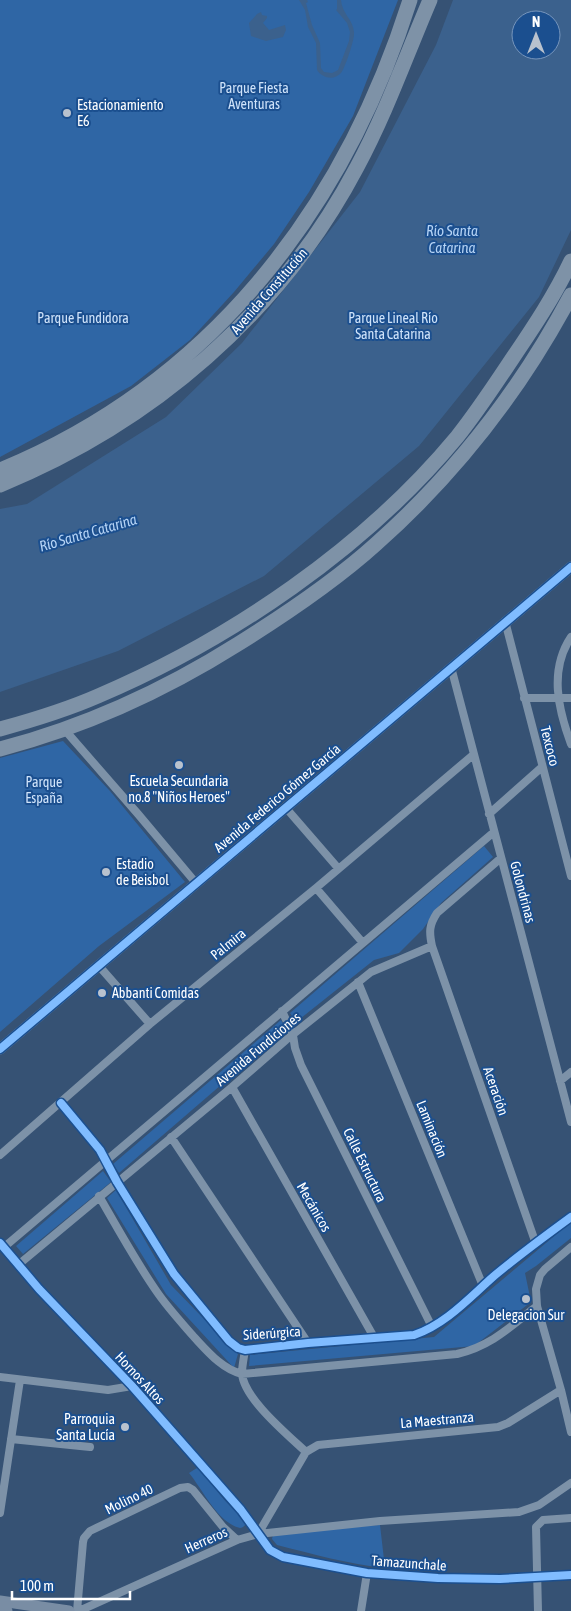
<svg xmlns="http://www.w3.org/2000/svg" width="571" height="1611" font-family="'Asap Condensed',sans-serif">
  <rect width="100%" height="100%" fill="#365274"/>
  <path fill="#2f66a5" d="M0 0H398L353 116 309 192 274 244 234 292 190 340 131 386 0 457Z
    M63 741 110 791 185 882 99 946 0 1032V758Z
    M484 846 493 857 441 903 423 929 399 953 374 960 296 1022 290 1013Z
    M281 1020 286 1029 119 1173 113 1164Z
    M103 1171 111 1182 23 1254 16 1246Z
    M116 1190 171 1285 238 1354 234 1368 166 1294 107 1198Z
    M571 1222V1238L536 1266 525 1273 531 1302 474 1346 249 1366 250 1355 434 1337Z
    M200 1466C213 1485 225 1506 246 1518 246 1523 246 1527 240 1528 218 1523 203 1490 189 1473Z
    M380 1525 385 1568C348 1564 313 1554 277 1545L272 1539 273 1535 281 1532Z"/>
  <path fill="#3b618d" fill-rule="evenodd" d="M299 0H307L308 2 306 3 312 25 320 43 321 68 324 72 332 73 338 70 349 41 350 32 347 23 336 10 337 9V0H341C342 14 353 19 354 32 355 39 345 68 341 73 334 81 322 78 317 70L316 43 308 27 305 10Z
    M453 0H571V230L539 297 419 446 264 576 118 651 0 692V509L27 504 166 417 242 343 360 192 436 45ZM521 20H551V50H521Z
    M261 12 262 15 267 16V18L263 23 269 30 285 25 286 30 283 37 266 41 251 36 249 23 257 14Z"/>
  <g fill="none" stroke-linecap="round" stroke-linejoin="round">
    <path stroke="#7d92a8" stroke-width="8" d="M505 621 571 876
      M571 637C549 670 558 709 571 744
      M451 667 571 1122
      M524 698H571
      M64 729 138 814 196 883
      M286 808 338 868
      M489 814 542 767
      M501 858 437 913C429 925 429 932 432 946L536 1244
      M316 888 363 943
      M99 966 150 1024
      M358 982 483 1286
      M282 1011 293 1035 295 1048 301 1065 432 1327
      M560 1081 571 1072
      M232 1087 375 1339
      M61 1103 100 1150 117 1182 174 1274 229 1341 238 1348 245 1350 308 1343 414 1335C446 1324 469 1298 494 1276 519 1255 545 1236 571 1217
      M171 1137 308 1343
      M0 1155 150 1024 316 888 473 755
      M99 1196C118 1229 136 1262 157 1292 168 1308 181 1322 194 1337 208 1352 222 1369 242 1374L457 1354C491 1346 510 1327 537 1306
      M0 1243 39 1289 132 1386 241 1510 270 1550 283 1557 367 1573 438 1578 500 1579 571 1575
      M571 1247 545 1269 540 1275 536 1289 537 1306 561 1390 571 1432
      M3 1248 494 832
      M18 1265 232 1087 286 1040 371 972 432 946
      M245 1350C244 1357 242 1366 242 1373 243 1398 288 1435 306 1452
      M0 1377 108 1390 132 1386
      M11 1439 90 1447
      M0 1513 20 1380
      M258 1534 380 1521 519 1512 539 1505 571 1483
      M77 1611 83 1542 84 1538 90 1531 180 1488 188 1487 193 1490 223 1527 237 1540
      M79 1611 237 1540 258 1534 306 1452 318 1445 498 1427 508 1423 561 1390
      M361 1611 367 1573
      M538 1611 536 1527 543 1520 571 1518"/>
    <path stroke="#798da4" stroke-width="11" d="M0 1049 571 567
      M0 1601 69 1611
      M0 1610 7 1611"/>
    <path stroke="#7e92a7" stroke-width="15" d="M0 470C209 384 343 212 410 0
      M0 485C152 423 280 313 357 167 386 113 406 56 430 0
      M0 729C33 720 66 710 98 696 230 640 365 548 457 437 477 412 494 386 512 359 533 328 555 295 571 261
      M0 749C84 727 165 690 238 644 286 614 334 582 376 544 456 473 521 389 571 295"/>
    <defs>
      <path id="cycleway" d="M0 1049 571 567
        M61 1103 100 1150 117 1182 174 1274 229 1341 238 1348 245 1350 308 1343 414 1335C446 1324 469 1298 494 1276 519 1255 545 1236 571 1217
        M0 1243 39 1289 132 1386 241 1510 270 1550 283 1557 367 1573 438 1578 500 1579 571 1575"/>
    </defs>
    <use href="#cycleway" stroke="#1b4f8f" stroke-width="11"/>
    <use href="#cycleway" stroke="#80bcff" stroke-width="8"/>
  </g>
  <g fill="#b9c2ce" stroke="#1b4f8f" stroke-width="2">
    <circle cx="67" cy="113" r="5"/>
    <circle cx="179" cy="765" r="5"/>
    <circle cx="106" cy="872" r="5"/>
    <circle cx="102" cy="993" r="5"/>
    <circle cx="526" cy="1299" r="5"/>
    <circle cx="125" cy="1427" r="5"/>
  </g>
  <g text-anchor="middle" stroke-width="4" stroke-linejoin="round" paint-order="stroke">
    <g font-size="14" fill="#cfe3fa" stroke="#1b4f8f">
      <text x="254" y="93">Parque Fiesta<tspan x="254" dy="16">Aventuras</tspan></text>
      <text x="83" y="323">Parque Fundidora</text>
      <text x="393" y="323">Parque Lineal Río<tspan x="393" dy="16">Santa Catarina</tspan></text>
      <text x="44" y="787">Parque<tspan x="44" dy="16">España</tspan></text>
    </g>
    <g font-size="14" fill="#fff" stroke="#1b4f8f" text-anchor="start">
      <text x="77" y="110">Estacionamiento<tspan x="77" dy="16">E6</tspan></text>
      <text x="179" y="786" text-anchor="middle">Escuela Secundaria<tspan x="179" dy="16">no.8 "Niños Heroes"</tspan></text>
      <text x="116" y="869">Estadio<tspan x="116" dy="16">de Beisbol</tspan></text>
      <text x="112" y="998">Abbanti Comidas</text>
      <text x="526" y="1320" text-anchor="middle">Delegacion Sur</text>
      <text x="115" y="1424" text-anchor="end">Parroquia<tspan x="115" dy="16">Santa Lucía</tspan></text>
    </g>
    <g font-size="14" fill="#fff" stroke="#1b4f8f">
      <text transform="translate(269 291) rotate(-49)" y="5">Avenida Constitución</text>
      <text transform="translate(550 746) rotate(76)" y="5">Texcoco</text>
      <text transform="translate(277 798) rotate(-40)" y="5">Avenida Federico Gómez García</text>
      <text transform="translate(523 892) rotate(75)" y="5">Golondrinas</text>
      <text transform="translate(228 944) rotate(-39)" y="5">Palmira</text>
      <text transform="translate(258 1049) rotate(-40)" y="5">Avenida Fundiciones</text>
      <text transform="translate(496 1091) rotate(71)" y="5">Aceración</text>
      <text transform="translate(432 1129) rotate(68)" y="5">Laminación</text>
      <text transform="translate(365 1165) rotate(64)" y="5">Calle Estructura</text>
      <text transform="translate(314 1207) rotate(60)" y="5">Mecánicos</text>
      <text transform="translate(272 1333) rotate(-4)" y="5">Siderúrgica</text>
      <text transform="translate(140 1378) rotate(47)" y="5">Hornos Altos</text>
      <text transform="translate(437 1420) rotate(-5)" y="5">La Maestranza</text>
      <text transform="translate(129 1499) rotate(-26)" y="5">Molino 40</text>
      <text transform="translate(206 1540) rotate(-24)" y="5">Herreros</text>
      <text transform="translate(409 1563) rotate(4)" y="5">Tamazunchale</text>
    </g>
    <g font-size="15" font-style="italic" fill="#b5d3f5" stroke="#1b4f8f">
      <text x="452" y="236">Río Santa<tspan x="452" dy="17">Catarina</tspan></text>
      <text transform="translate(88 533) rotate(-16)" y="5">Río Santa Catarina</text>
    </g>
  </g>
  <g transform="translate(536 35)"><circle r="24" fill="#1b4f8f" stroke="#7695bc"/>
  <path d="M0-4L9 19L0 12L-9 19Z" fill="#b9c2ce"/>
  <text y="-8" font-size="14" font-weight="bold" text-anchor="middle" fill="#ffffff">N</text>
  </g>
  <path d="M12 1591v8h118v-8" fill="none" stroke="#ffffff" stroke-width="2.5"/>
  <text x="20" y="1591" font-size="15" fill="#ffffff" stroke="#1b4f8f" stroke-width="4" paint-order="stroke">100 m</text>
</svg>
